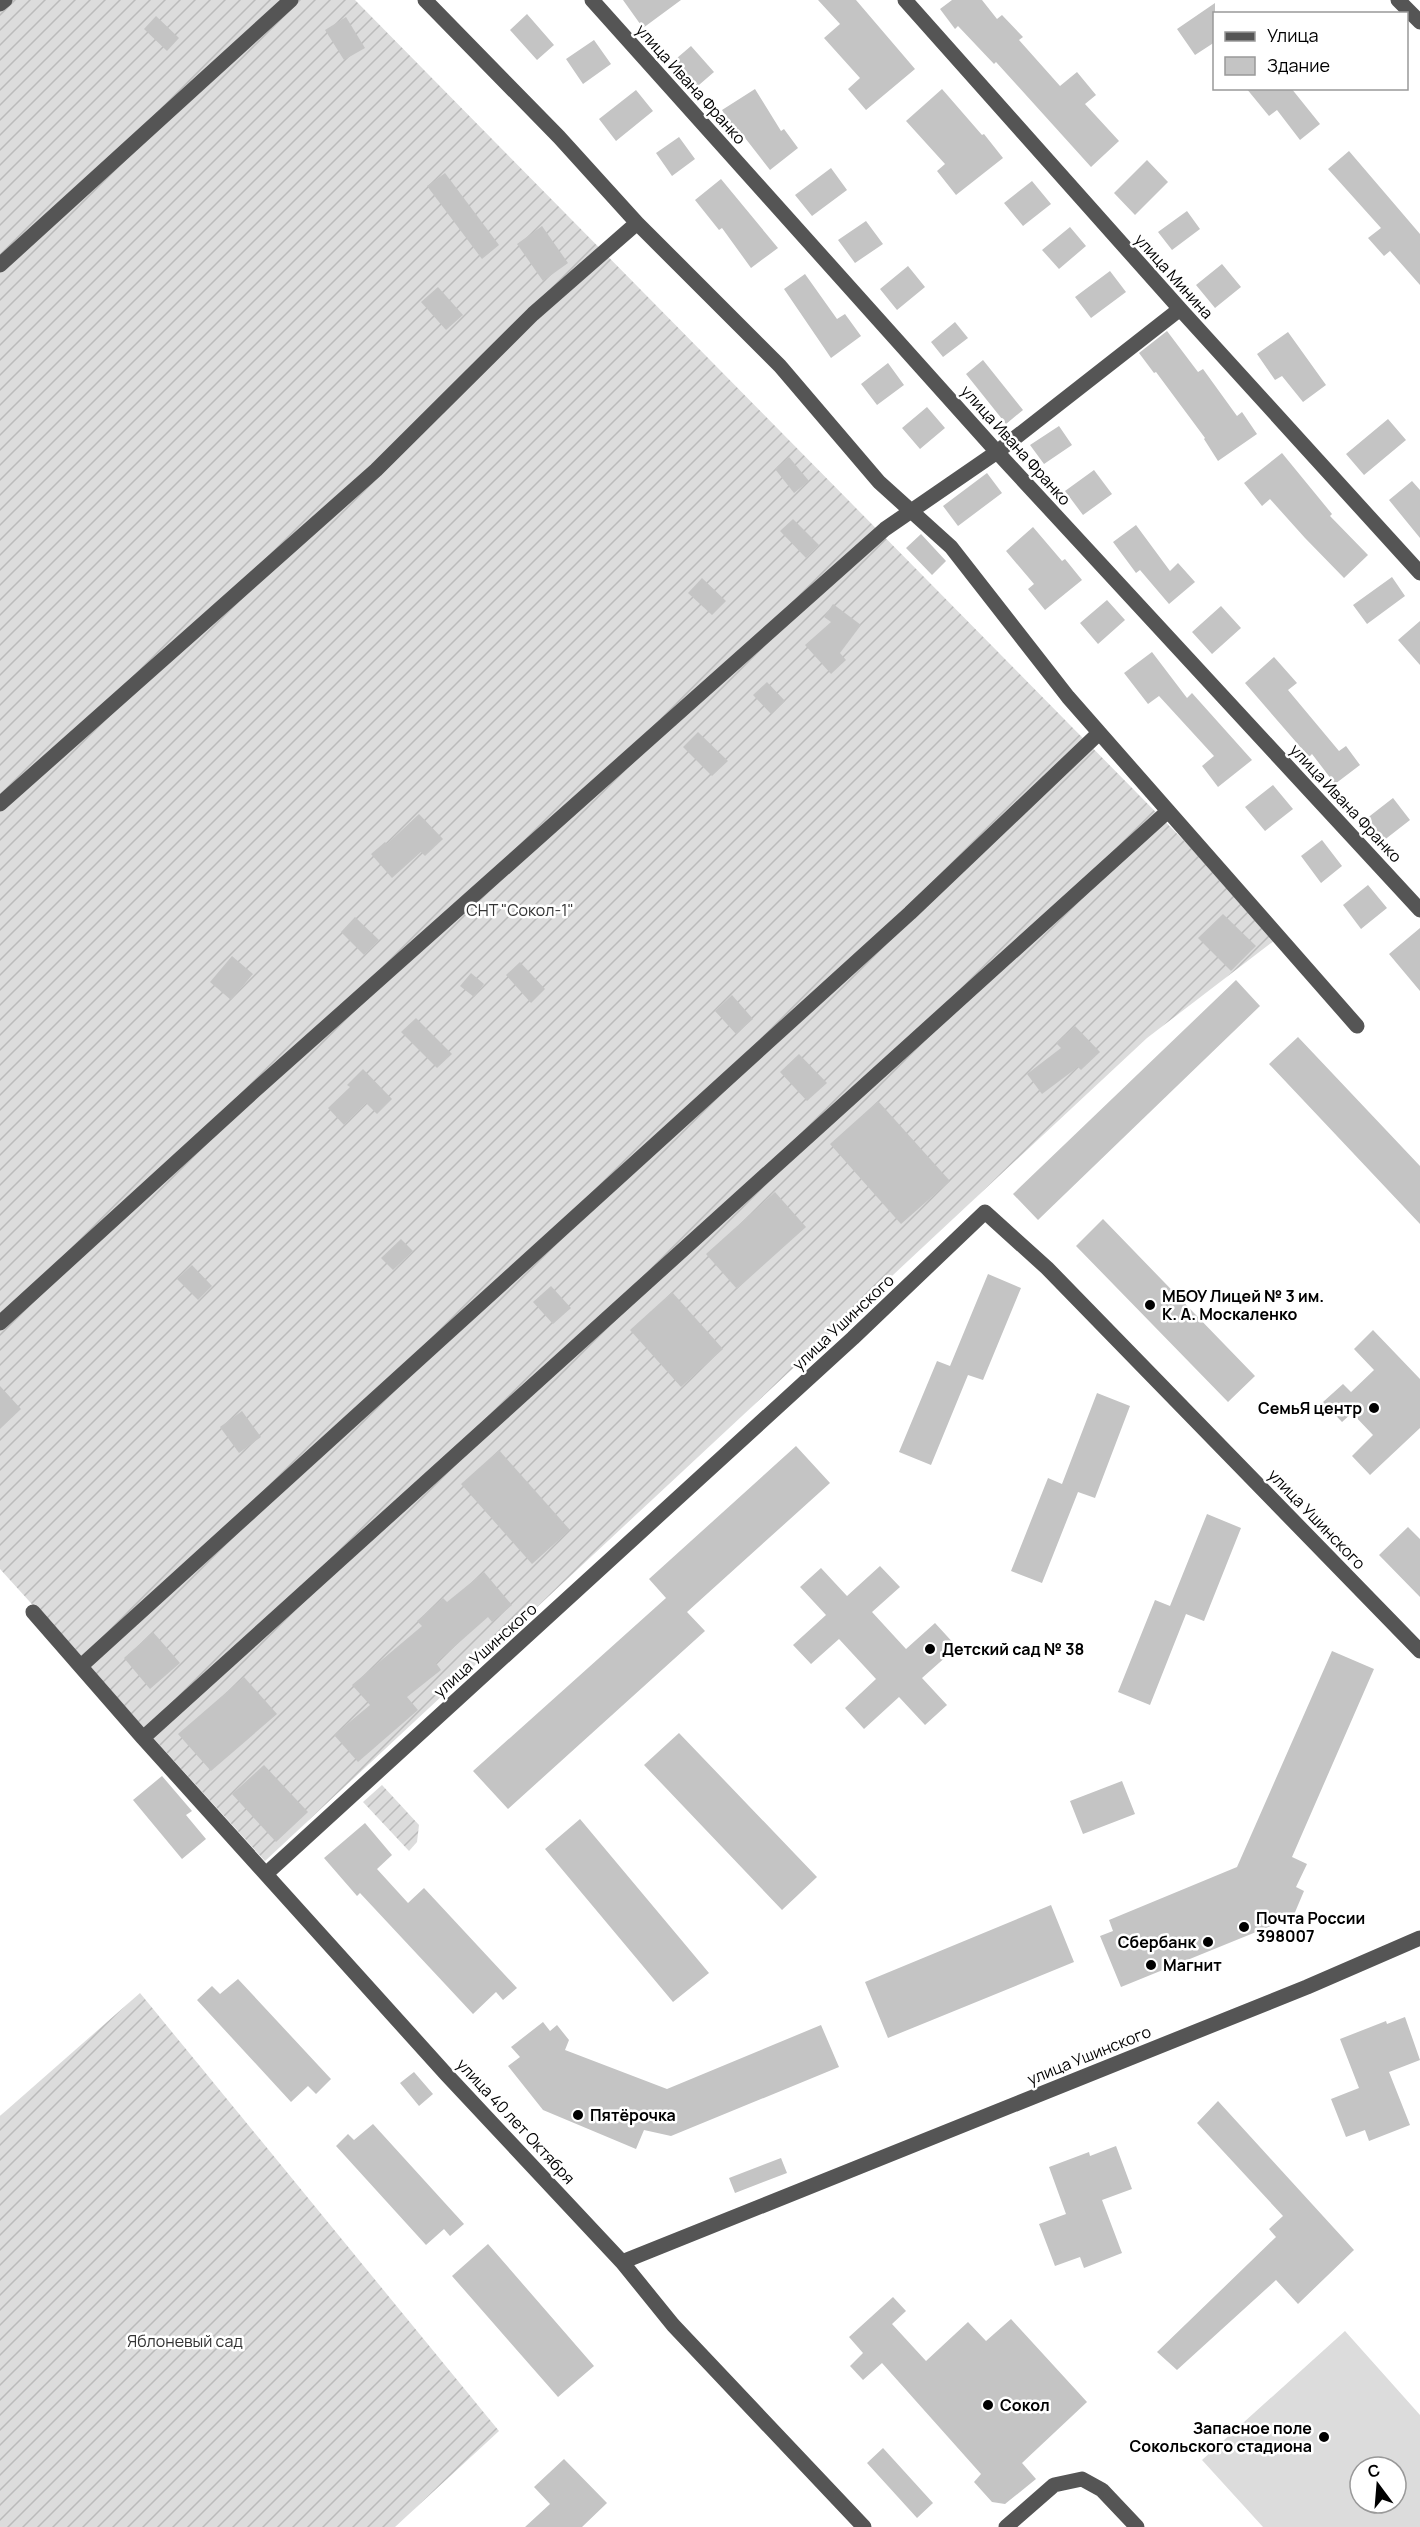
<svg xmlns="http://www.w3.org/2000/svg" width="1420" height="2527" font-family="Manrope,sans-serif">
  <defs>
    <pattern id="garden-furrows" width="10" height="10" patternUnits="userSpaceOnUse" patternTransform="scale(1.5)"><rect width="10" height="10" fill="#dcdcdc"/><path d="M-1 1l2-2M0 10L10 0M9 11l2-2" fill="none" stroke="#bbb"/></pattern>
  </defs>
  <rect width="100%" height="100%" fill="#fff"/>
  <path fill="#dcdcdc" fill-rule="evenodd" d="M1345 2331 1420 2415V2527H1263L1202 2460ZM1360 2467H1396V2503H1360Z"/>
  <path fill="url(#garden-furrows)" d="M0 0H355L1279 937 1147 1038 265 1861 0 1569Z
    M382 1785 419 1825 417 1842 409 1851 363 1802Z
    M140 1993 499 2431 395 2527H0V2116Z"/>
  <path fill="#c4c4c4" d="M623 0H681L643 28Z
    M818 0H856L915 69 866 110 848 89 860 78 824 38 840 24Z
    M952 0H982L997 19 1002 15 1023 37 1019 40 1060 86 1077 72 1096 95 1085 104 1119 141 1091 167 996 62 994 64 958 26 955 29 940 9Z
    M1215 3V42L1195 55 1177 29Z
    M527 14 554 45 537 60 510 30Z
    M156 16 179 38 167 51 144 29Z
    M346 17 365 48 344 60 325 30Z
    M594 40 611 64 583 84 566 59Z
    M691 46 714 72 692 91 670 64Z
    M1246 88H1291L1320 124 1300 140 1277 110 1269 116Z
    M755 89 781 131 784 129 798 148 770 170 742 134 738 136 722 110Z
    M942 89 982 135 984 134 1003 158 956 195 937 171 945 164 906 121Z
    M636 90 653 111 616 141 599 119Z
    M679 137 695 159 672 176 656 153Z
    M1349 151 1420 234V285L1390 251 1384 256 1368 238 1381 228 1328 169Z
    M1147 160 1168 182 1135 215 1114 193Z
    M831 168 847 190 812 216 795 195Z
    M445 173 499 245 482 259 427 186Z
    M721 179 778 248 751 268 722 228 719 230 695 200Z
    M1032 181 1051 204 1023 226 1004 203Z
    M1187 211 1200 229 1172 250 1158 232Z
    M866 221 883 244 855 263 838 240Z
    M542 226 568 263 543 281 517 244Z
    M1070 227 1086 246 1059 269 1042 250Z
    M1222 264 1241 287 1215 308 1196 285Z
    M908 266 925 287 897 310 880 289Z
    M1110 271 1126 292 1091 318 1075 297Z
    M805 274 837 319 845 314 861 336 831 358 784 289Z
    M438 287 463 315 446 330 421 302Z
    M955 322 968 338 943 357 931 342Z
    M1167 331 1198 372 1203 369 1237 416 1242 412 1257 434 1218 461 1204 439 1205 438 1156 372 1154 373 1139 353Z
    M1288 332 1326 385 1303 402 1282 376 1275 380 1257 354Z
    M983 360 1023 410 1006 424 966 374Z
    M888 363 904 385 877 405 861 384Z
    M927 407 945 428 920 449 902 428Z
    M1388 419 1406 440 1364 475 1346 454Z
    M1059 426 1072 445 1044 464 1030 445Z
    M1282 453 1332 514 1330 516 1368 555 1344 578 1305 538 1270 499 1262 506 1244 483Z
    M789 457 809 481 794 493 775 469Z
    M1094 470 1112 494 1083 515 1065 491Z
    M987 473 1002 493 958 526 943 506Z
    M1412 481 1420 490V538L1389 500Z
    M793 519 819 545 806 558 780 531Z
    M1136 525 1170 571 1178 563 1195 582 1169 604 1140 570 1136 573 1113 542Z
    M1033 527 1062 561 1065 559 1082 580 1045 610 1028 589 1034 584 1006 551Z
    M921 534 946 561 932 575 906 548Z
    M1392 577 1405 596 1367 624 1353 605Z
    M702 578 726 601 712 615 688 593Z
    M1107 600 1125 620 1098 644 1080 623Z
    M833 604 861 625 840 653 846 660 831 674 805 645 831 622 824 617Z
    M1221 606 1241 628 1212 654 1192 632Z
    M1420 621V665L1398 640Z
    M1152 652 1187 698 1192 693 1252 760 1218 787 1202 766 1214 756 1159 696 1148 704 1124 673Z
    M1274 657 1297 683 1288 690 1339 751 1346 746 1360 765 1335 784 1312 754 1309 757 1245 683Z
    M767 682 785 701 771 714 753 695Z
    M698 732 728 761 712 776 683 747Z
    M1273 785 1293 809 1265 831 1245 807Z
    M1393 798 1410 820 1383 841 1366 819Z
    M419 814 443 839 425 856 421 852 392 878 371 854 385 842 387 844Z
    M1322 840 1342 866 1321 883 1301 856Z
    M1368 885 1387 908 1361 929 1343 905Z
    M1223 914 1256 946 1231 971 1198 938Z
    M355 917 379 940 364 955 341 932Z
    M1420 928V991L1389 954Z
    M232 956 253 974 231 1000 210 982Z
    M520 962 545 989 531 1003 506 975Z
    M471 973 484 984 474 997 460 986Z
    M1236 980 1260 1006 1038 1220 1013 1194Z
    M732 995 753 1019 736 1034 715 1011Z
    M416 1018 452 1054 437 1068 401 1032Z
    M1075 1026 1100 1052 1081 1070 1078 1067 1042 1094 1027 1074 1061 1048 1056 1043Z
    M1298 1037 1420 1166V1224L1269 1064Z
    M799 1054 827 1083 807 1101 780 1072Z
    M363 1069 392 1099 377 1114 366 1103 344 1125 328 1108 350 1087 347 1085Z
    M878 1101 950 1181 901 1224 830 1144Z
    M775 1192 806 1227 737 1289 706 1254Z
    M1103 1219 1255 1376 1228 1402 1076 1246Z
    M401 1239 413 1251 393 1270 381 1258Z
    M192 1265 212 1286 198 1300 177 1279Z
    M988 1274 1021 1288 983 1380 968 1375 931 1465 899 1452 937 1361 950 1366Z
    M551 1286 571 1308 553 1324 533 1302Z
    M672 1292 723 1349 681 1387 630 1330Z
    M1373 1330 1420 1379V1428L1370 1475 1352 1456 1373 1435 1352 1413 1342 1422 1323 1402 1343 1384 1351 1392 1374 1370 1354 1349Z
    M0 1386 21 1409 0 1429Z
    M1097 1393 1130 1406 1095 1498 1078 1492 1042 1583 1011 1571 1048 1478 1062 1484Z
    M242 1411 261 1437 239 1453 220 1427Z
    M796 1446 830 1483 687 1612 705 1631 508 1809 473 1771 666 1598 649 1579Z
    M499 1450 570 1530 532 1564 461 1484Z
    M1207 1514 1241 1528 1204 1621 1186 1614 1150 1705 1118 1692 1155 1600 1170 1606Z
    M1408 1527 1420 1539V1597L1379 1555Z
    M880 1566 900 1587 872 1612 906 1649 935 1623 957 1647 922 1678 947 1705 925 1725 899 1697 864 1729 845 1708 876 1679 839 1639 811 1664 793 1645 826 1615 800 1587 821 1568 847 1596Z
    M484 1572 512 1605 492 1622 488 1617 436 1663 441 1670 407 1697 418 1710 358 1762 334 1735 370 1705 352 1685 422 1626 417 1621 443 1598 447 1602Z
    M153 1632 180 1663 150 1689 124 1658Z
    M1332 1651 1374 1669 1292 1857 1307 1864 1296 1887 1304 1891 1293 1917 1121 1987 1100 1936 1113 1931 1109 1920 1237 1867Z
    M244 1677 277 1714 211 1771 178 1734Z
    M679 1733 817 1877 782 1910 644 1765Z
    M264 1765 308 1812 276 1842 232 1794Z
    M162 1776 192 1811 186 1815 206 1839 182 1859 133 1800Z
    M1122 1781 1135 1814 1083 1834 1070 1801Z
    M580 1819 709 1973 673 2002 545 1849Z
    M365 1823 392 1855 377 1869 408 1903 424 1888 517 1988 503 2000 496 1992 473 2014 360 1893 357 1896 324 1858Z
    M1051 1905 1074 1962 888 2038 865 1982Z
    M238 1979 331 2079 316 2094 308 2086 291 2102 197 2000 212 1986 220 1994Z
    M1405 2017 1420 2060 1389 2072 1410 2125 1369 2141 1365 2130 1346 2137 1331 2099 1359 2088 1340 2039 1386 2021 1387 2024Z
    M543 2022 550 2031 557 2025 569 2040 565 2050 667 2089 821 2025 839 2067 671 2136 644 2130 636 2149 543 2110 508 2066 520 2057 511 2047Z
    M414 2072 433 2094 419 2106 400 2083Z
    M1218 2101 1354 2250 1298 2304 1276 2280 1177 2370 1157 2352 1276 2237 1269 2229 1283 2216 1197 2123Z
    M373 2124 464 2224 450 2236 444 2229 426 2245 336 2146 348 2134 354 2140Z
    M1116 2146 1132 2189 1102 2200 1122 2253 1084 2268 1080 2257 1055 2266 1039 2224 1066 2214 1049 2167 1089 2152 1090 2156Z
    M781 2158 787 2173 735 2193 729 2178Z
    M488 2244 594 2366 558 2397 452 2276Z
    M893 2297 906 2311 892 2324 926 2361 968 2322 986 2341 1011 2319 1087 2402 1022 2463 1036 2479 1005 2504 992 2502 974 2482 981 2474 882 2363 863 2380 850 2366 863 2353 849 2337Z
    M883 2448 933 2503 917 2518 867 2463Z
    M564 2459 607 2503 582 2527H525L550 2504 534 2487Z"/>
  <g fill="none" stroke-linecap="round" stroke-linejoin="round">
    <path stroke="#555" stroke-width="15" d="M425 0 559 137 637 223
      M592 0 997 452 1420 910
      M905 0 1180 309 1420 573
      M1398 0 1420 22
      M0 4 5 0
      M0 265 291 0
      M0 804 376 470 533 314 637 223 780 366 879 482 951 547 1068 697 1357 1026
      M0 1323 253 1092 885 529 997 452 1180 309
      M33 1612 143 1738 1167 812
      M81 1666 910 913 1099 733
      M143 1738 446 2074 622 2262 673 2325 864 2527
      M267 1873 853 1338 985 1212 1047 1268 1420 1651
      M622 2262 1307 1987 1420 1938
      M1006 2527 1054 2485 1082 2479 1102 2490 1137 2527"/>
  </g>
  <g fill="#000" stroke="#fff" stroke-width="2">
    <circle cx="1150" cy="1305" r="6"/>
    <circle cx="1374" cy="1408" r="6"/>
    <circle cx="930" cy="1649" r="6"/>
    <circle cx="1244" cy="1927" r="6"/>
    <circle cx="1208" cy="1942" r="6"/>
    <circle cx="1151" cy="1965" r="6"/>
    <circle cx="578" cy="2115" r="6"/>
    <circle cx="988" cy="2405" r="6"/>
    <circle cx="1324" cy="2437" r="6"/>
  </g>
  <g text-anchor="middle" stroke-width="5" stroke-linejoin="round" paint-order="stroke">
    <g font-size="16" fill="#000" stroke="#fff">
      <text transform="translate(691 84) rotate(48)" y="6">улица Ивана Франко</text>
      <text transform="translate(1174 276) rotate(48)" y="6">улица Минина</text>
      <text transform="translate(1016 445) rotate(48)" y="6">улица Ивана Франко</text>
      <text transform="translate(1346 803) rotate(47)" y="6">улица Ивана Франко</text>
      <text transform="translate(843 1322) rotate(-43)" y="6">улица Ушинского</text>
      <text transform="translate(1317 1519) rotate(46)" y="6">улица Ушинского</text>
      <text transform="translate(485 1650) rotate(-42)" y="6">улица Ушинского</text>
      <text transform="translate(1089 2055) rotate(-22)" y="6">улица Ушинского</text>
      <text transform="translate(516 2121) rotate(47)" y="6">улица 40 лет Октября</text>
    </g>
    <g font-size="16" fill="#333" stroke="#fff">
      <text x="520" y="916">СНТ "Сокол-1"</text>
      <text x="185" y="2347">Яблоневый сад</text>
    </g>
    <g font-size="16" font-weight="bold" fill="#000" stroke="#fff" text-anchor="start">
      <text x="1162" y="1302">МБОУ Лицей № 3 им.<tspan x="1162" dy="18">К. А. Москаленко</tspan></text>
      <text x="1362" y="1414" text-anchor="end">СемьЯ центр</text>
      <text x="942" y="1655">Детский сад № 38</text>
      <text x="1256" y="1924">Почта России<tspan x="1256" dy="18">398007</tspan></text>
      <text x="1196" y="1948" text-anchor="end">Сбербанк</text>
      <text x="1163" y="1971">Магнит</text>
      <text x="590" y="2121">Пятёрочка</text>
      <text x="1000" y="2411">Сокол</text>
      <text x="1312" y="2434" text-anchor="end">Запасное поле<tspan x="1312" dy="18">Сокольского стадиона</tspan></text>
    </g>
  </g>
  <rect x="1213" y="12" width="195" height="78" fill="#ffffff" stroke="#999999" stroke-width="1.5"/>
  <rect x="1225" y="32" width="30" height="9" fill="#555555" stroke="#999999" stroke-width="1.5"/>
  <text x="1267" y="42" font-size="18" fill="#000000">Улица</text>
  <rect x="1225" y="57" width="30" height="18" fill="#c4c4c4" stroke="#999999" stroke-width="1.5"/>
  <text x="1267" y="72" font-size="18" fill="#000000">Здание</text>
  <g transform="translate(1378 2485) rotate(344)"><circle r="28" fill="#ffffff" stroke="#999999" stroke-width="1.5"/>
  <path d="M0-4.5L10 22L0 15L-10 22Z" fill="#000000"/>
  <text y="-9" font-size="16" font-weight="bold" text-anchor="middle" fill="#000000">С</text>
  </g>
</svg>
